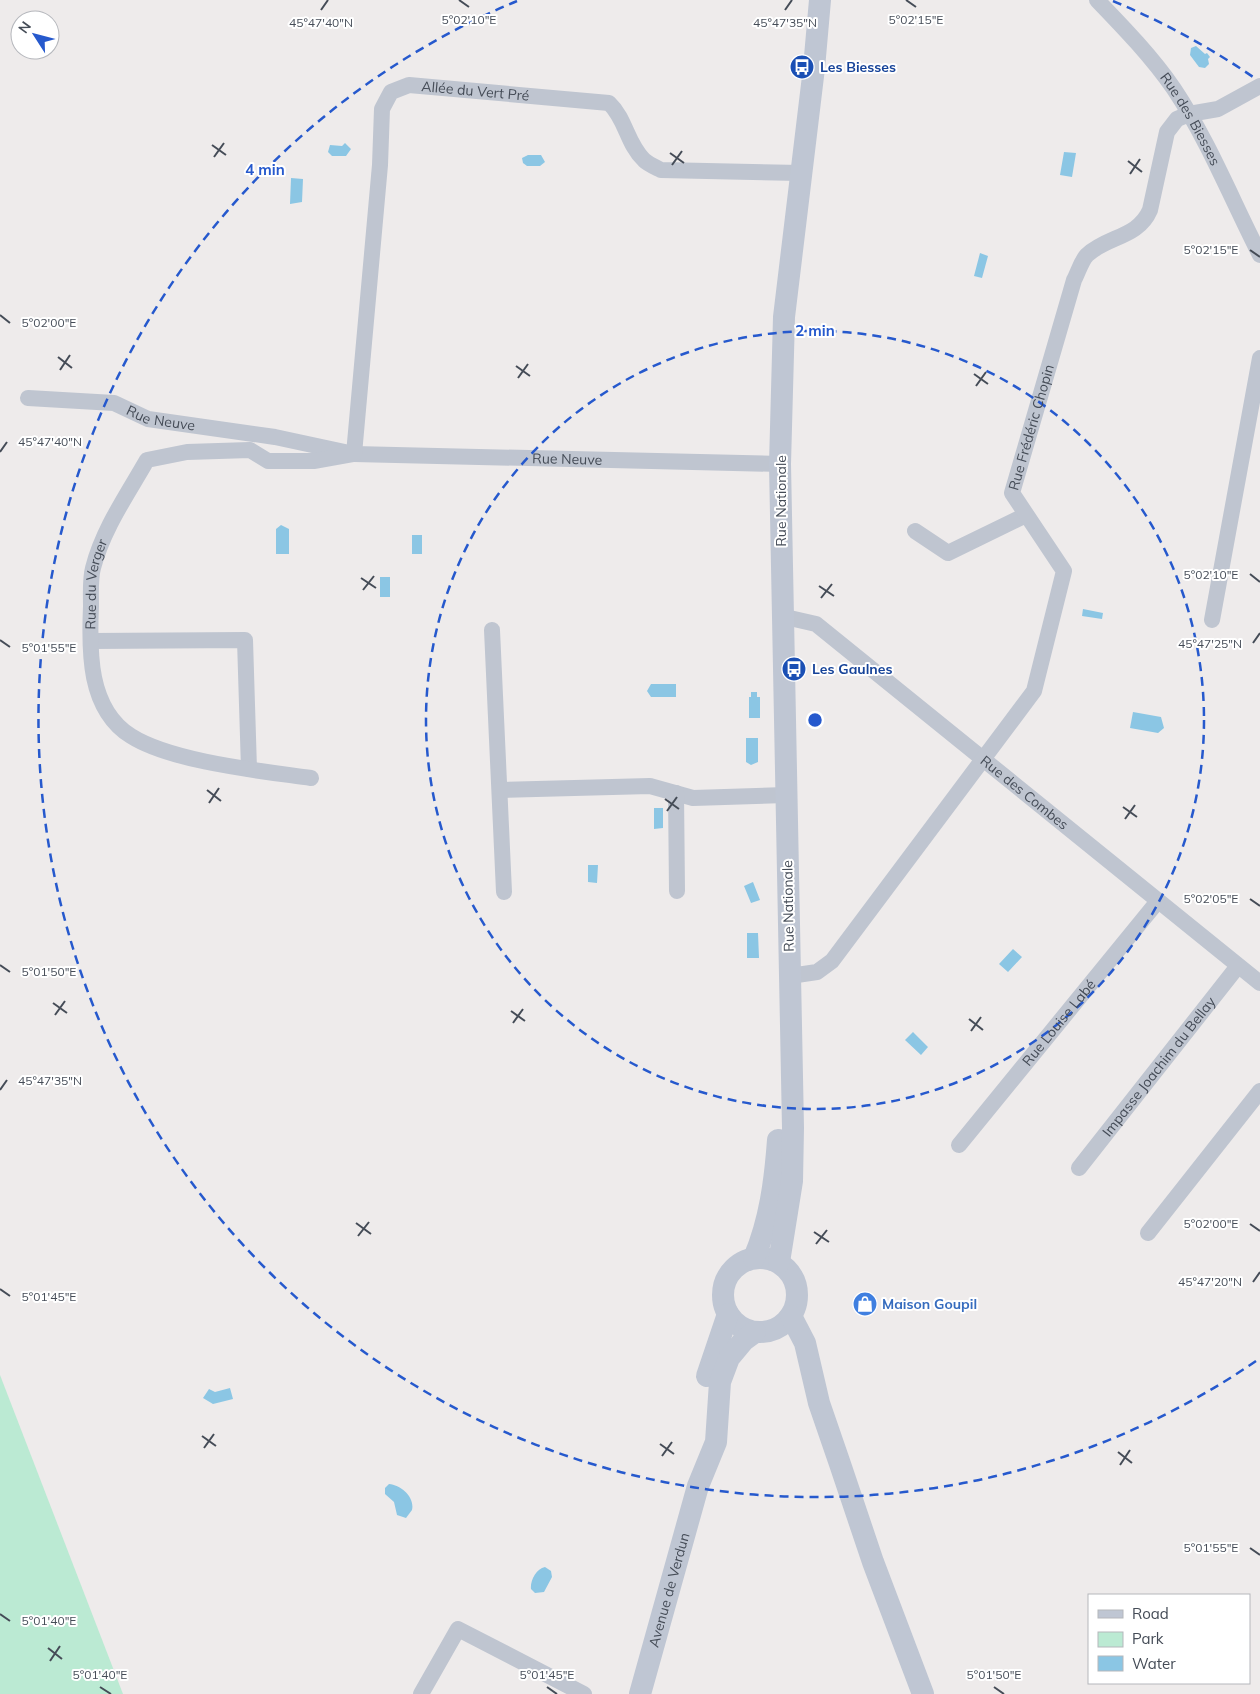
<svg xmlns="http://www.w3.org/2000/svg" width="1260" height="1694" font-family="Mulish,sans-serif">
  <rect width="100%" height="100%" fill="#eeebeb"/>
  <path fill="#bbead3" d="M0 1375 123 1694H0Z"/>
  <path fill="#8bc6e4" d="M1196 46 1205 54 1207 53 1210 57 1208 59 1209 64 1205 68 1199 67 1190 55 1191 48Z
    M345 143 351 149 346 156H332L328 152 330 145 342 146Z
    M1064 152 1076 153 1072 177 1060 175Z
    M528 155H541L545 162 540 166H527L523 163 522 158Z
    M291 178 303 179 302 202 290 204Z
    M980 253 988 256 982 278 974 276Z
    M281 525 289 529V554H276V529Z
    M412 535H422V554H412Z
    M380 577H390V597H380Z
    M1083 609 1103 613 1102 619 1082 616Z
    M651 684H676V697H651L647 691Z
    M751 692H757V697H760V718H749V697H751Z
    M1133 712 1161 717 1164 728 1158 733 1130 728Z
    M746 738H758V762L751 765 746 762Z
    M654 808H663V828L654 829Z
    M588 865H598L597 883 588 882Z
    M753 882 760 900 751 903 744 886Z
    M747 933H758L759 958H747Z
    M1013 949 1022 957 1008 972 999 964Z
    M913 1032 928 1047 921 1055 905 1040Z
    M230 1388 233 1399 213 1404 203 1398 209 1389 215 1392Z
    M389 1484C401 1485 415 1497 412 1510L406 1518 397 1515 394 1502 385 1494V1488Z
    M545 1567 551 1571 552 1577 544 1592 535 1593 531 1589C530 1581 536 1569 545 1567Z"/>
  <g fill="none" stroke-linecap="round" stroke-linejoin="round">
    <g stroke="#bfc5d0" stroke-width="16">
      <path id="s1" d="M1097 0C1124 28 1152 57 1174 89 1208 140 1232 200 1260 255"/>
      <path id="s2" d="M28 398 114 403 148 419 275 437 354 454 780 464"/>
      <path d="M915 531 948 553 1026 515"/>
      <path id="s3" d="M781 616 816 624 1260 983"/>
      <path d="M1212 620 1260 358"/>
      <path d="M492 630 504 892"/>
      <path d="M91 641 245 640 249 769"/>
      <path id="s4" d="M311 778C262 771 172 762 131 736 88 709 89 651 91 606 91 594 90 579 93 568 103 529 127 495 147 460L187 452 250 450 268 461H315L354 454 380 165 382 109 391 92 409 85 609 103C626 119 627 144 644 160 648 164 655 167 661 170L801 173"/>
      <path d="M500 790 650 786 693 798 786 795"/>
      <path d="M676 793 677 891"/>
      <path id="s5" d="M790 976 817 972 832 961 1034 691 1064 571 1012 493 1074 280C1078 273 1081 261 1087 255 1107 236 1138 238 1150 210L1167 132 1177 119 1189 114 1218 109 1260 86"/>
      <path id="s6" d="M959 1145 1158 901"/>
      <path id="s7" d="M1079 1168 1238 966"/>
      <path d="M1148 1233 1260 1091"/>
      <path d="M421 1694 458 1629 584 1694"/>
    </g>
    <g stroke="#bfc6d3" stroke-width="22">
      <circle cx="760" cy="1295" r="37"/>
      <path d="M754 1258C770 1220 775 1181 778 1140"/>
      <path d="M779 1262 792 1181 793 1128 780 464 784 317 814 68 820 0"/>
      <path d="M791 1316 805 1343 819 1403 840 1464 873 1562 923 1694"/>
      <path d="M707 1376 728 1314"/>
      <path id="s8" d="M640 1694 698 1486 716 1442 720 1382 729 1358 744 1340 755 1332"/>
    </g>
  </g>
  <path fill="none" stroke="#454c57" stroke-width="2" d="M459 0 469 7M906 0 916 7M321 10 328 0M785 10 792 0M212 145 226 155M670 153 684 163M214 157 224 143M1128 161 1142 172M672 165 682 151M1130 174 1140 159M1250 250 1260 257M0 315 10 323M58 357 72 368M516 366 530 376M60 370 70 355M974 374 988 384M518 378 528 364M976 386 986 372M0 452 7 442M1250 574 1260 582M361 578 376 588M819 586 834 596M363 590 374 576M821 598 832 584M0 640 10 647M1253 643 1260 633M207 790 221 801M665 799 679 809M209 803 219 788M1123 807 1137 817M667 811 677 797M1125 819 1135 805M1250 899 1260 906M0 965 10 972M53 1003 67 1013M511 1011 525 1021M55 1015 65 1001M969 1019 983 1030M513 1023 523 1009M971 1031 981 1017M0 1090 7 1080M356 1223 371 1234M1250 1224 1260 1231M814 1232 829 1242M358 1236 369 1222M816 1244 827 1230M1253 1282 1260 1272M0 1289 10 1296M202 1436 216 1446M660 1444 674 1454M204 1448 214 1434M1118 1452 1132 1463M662 1456 672 1442M1120 1465 1130 1450M1250 1548 1260 1555M0 1614 10 1621M48 1648 62 1659M50 1661 60 1646M100 1687 111 1694M547 1687 557 1694M994 1687 1004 1694"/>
  <g fill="none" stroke="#2659cd" stroke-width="2.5" stroke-dasharray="9 6">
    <circle cx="815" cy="720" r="389"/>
    <path d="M1256 1361A778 778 0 1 1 517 1M1113 1A778 778 0 0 1 1256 79"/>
  </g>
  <defs>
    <symbol id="bus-disc" viewBox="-11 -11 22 22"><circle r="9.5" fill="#1a4fb4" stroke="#fff"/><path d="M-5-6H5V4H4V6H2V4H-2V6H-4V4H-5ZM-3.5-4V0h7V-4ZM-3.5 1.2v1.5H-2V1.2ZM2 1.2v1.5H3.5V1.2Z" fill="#fff"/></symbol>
    <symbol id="shop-disc" viewBox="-11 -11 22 22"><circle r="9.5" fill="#3f7fe0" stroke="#fff"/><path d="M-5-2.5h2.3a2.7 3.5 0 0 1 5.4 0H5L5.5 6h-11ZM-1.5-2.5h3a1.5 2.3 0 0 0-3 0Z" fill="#fff"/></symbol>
  </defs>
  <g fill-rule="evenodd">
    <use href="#bus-disc" x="788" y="53" width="28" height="28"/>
    <use href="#bus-disc" x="780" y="655" width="28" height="28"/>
    <use href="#shop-disc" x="851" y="1290" width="28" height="28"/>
  </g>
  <g text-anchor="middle" stroke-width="4" stroke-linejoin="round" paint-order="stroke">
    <g font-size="14" font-weight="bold" fill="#164399" stroke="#fff" text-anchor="start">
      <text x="820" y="72">Les Biesses</text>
      <text x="812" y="674">Les Gaulnes</text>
    </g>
    <g font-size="14" fill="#454c57" stroke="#fff">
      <text dy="5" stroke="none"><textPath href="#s4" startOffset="1151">Allée du Vert Pré</textPath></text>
      <text dy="5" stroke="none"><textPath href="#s1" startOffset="152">Rue des Biesses</textPath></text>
      <text dy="5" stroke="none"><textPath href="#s2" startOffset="136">Rue Neuve</textPath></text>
      <text dy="5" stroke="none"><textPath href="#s5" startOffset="669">Rue Frédéric Chopin</textPath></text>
      <text dy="5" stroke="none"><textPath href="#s2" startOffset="546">Rue Neuve</textPath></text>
      <text transform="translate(781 501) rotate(-90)" y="5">Rue Nationale</text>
      <text dy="5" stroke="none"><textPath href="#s4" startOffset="351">Rue du Verger</textPath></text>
      <text dy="5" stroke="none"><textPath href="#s3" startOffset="304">Rue des Combes</textPath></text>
      <text transform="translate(788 906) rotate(-91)" y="5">Rue Nationale</text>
      <text dy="5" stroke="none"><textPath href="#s6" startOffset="158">Rue Louise Labé</textPath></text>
      <text dy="5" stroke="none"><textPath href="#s7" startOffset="129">Impasse Joachim du Bellay</textPath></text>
      <text dy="5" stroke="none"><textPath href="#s8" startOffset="108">Avenue de Verdun</textPath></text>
    </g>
    <g font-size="14" font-weight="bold" fill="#366cbe" stroke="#fff" text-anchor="start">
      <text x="882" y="1309">Maison Goupil</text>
    </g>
  </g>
  <g font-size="12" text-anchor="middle" fill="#454c57" stroke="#fff" stroke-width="4" stroke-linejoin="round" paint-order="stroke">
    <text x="469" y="24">5°02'10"E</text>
    <text x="916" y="24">5°02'15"E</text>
    <text x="321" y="27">45°47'40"N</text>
    <text x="785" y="27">45°47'35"N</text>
    <text x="1211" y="254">5°02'15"E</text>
    <text x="49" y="327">5°02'00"E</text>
    <text x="50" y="446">45°47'40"N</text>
    <text x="1211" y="579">5°02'10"E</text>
    <text x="1210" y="648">45°47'25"N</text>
    <text x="49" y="652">5°01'55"E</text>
    <text x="1211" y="903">5°02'05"E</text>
    <text x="49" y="976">5°01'50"E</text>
    <text x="50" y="1085">45°47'35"N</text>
    <text x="1211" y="1228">5°02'00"E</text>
    <text x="1210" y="1286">45°47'20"N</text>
    <text x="49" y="1301">5°01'45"E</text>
    <text x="1211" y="1552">5°01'55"E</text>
    <text x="49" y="1625">5°01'40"E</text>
    <text x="100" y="1679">5°01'40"E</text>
    <text x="547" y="1679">5°01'45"E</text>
    <text x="994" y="1679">5°01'50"E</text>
  </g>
  <circle cx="815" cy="720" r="8" fill="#2659cd" stroke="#fff" stroke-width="2.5"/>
  <g font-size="15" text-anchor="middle" font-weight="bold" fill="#2659cd" stroke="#fff" stroke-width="4" stroke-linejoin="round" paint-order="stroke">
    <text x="265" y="175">4 min</text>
    <text x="815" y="336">2 min</text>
  </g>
  <rect x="1088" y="1594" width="162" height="90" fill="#ffffff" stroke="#b5b7bc"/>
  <rect x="1098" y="1610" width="25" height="8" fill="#bfc6d3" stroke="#b5b7bc"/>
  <text x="1132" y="1619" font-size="15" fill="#454c57">Road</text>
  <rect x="1098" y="1632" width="25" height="15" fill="#bbead3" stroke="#b5b7bc"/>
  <text x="1132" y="1644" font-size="15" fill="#454c57">Park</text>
  <rect x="1098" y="1656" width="25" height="15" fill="#8bc6e4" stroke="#b5b7bc"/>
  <text x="1132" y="1669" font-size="15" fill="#454c57">Water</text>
  <g transform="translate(35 35) rotate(306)"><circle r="24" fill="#ffffff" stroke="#b5b7bc"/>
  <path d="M0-4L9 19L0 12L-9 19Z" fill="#2659cd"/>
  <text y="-8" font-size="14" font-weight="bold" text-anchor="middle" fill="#454c57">N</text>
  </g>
</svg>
